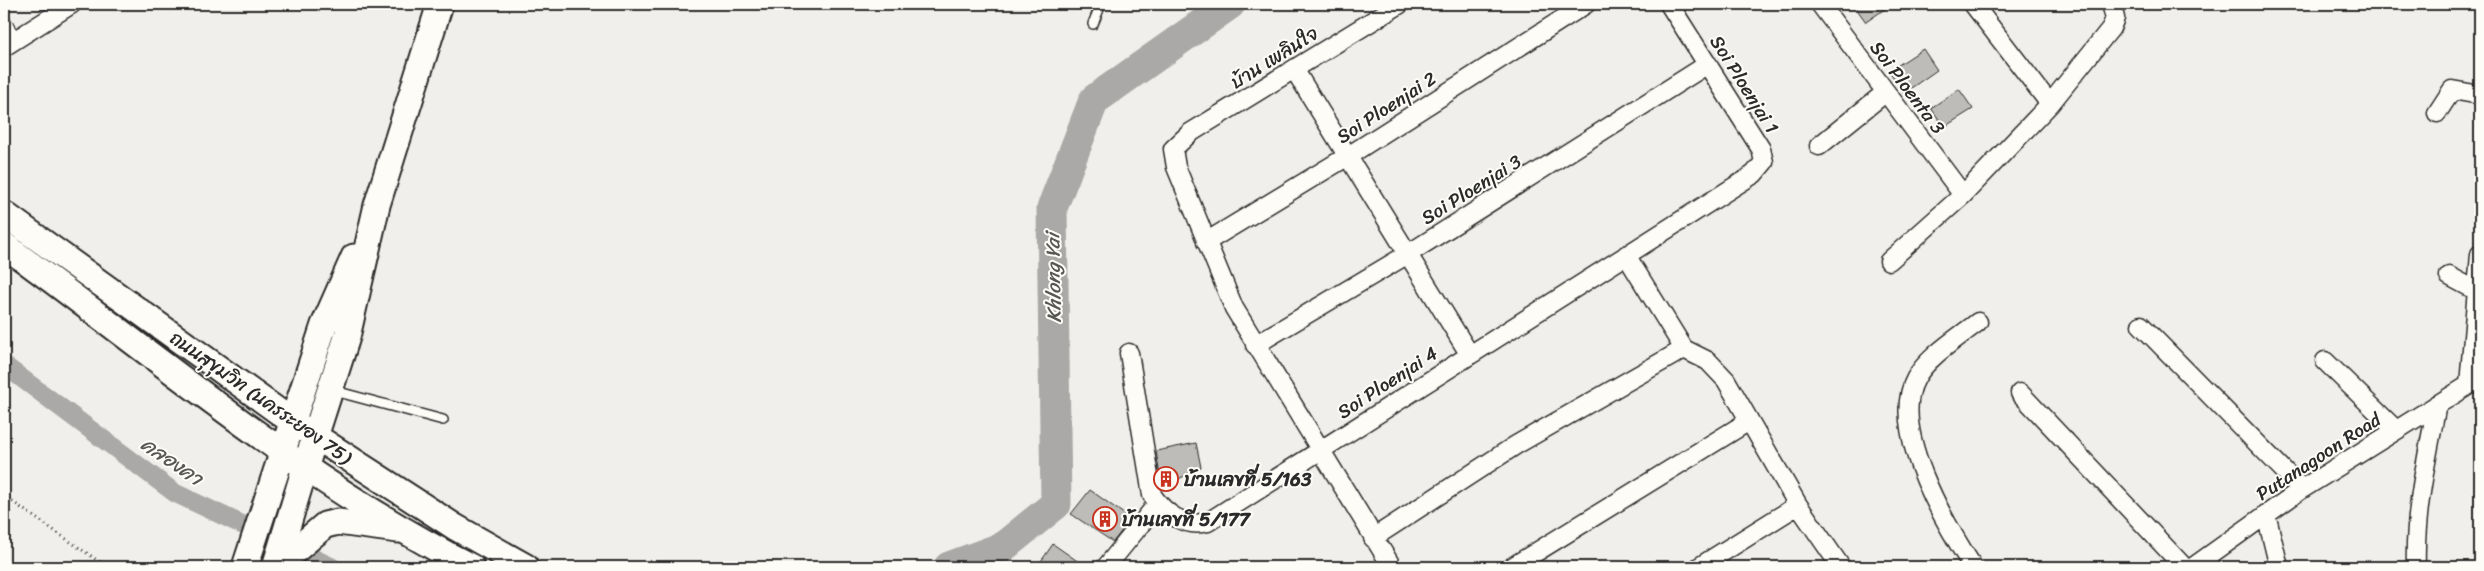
<svg xmlns="http://www.w3.org/2000/svg" width="2484" height="571" font-family="Sriracha,'Playpen Sans Thai',sans-serif">
  <rect width="100%" height="100%" fill="#f0efeb"/>
  <filter id="ink" filterUnits="userSpaceOnUse"><feTurbulence type="fractalNoise" baseFrequency=".02" numOctaves="2"/><feDisplacementMap in="SourceGraphic" scale="10" xChannelSelector="R" yChannelSelector="G"/><feConvolveMatrix kernelMatrix="1 2 1 2 8 2 1 2 1" color-interpolation-filters="sRGB"/></filter>
  <g filter="url(#ink)">
    <g fill="none" stroke-linecap="round" stroke-linejoin="round">
      <path stroke="#aaa9a7" stroke-width="19" d="M4 365 175 493 332 567"/>
      <path stroke="#aaa9a7" stroke-width="31" d="M949 567 1003 547 1056 504 1052 208 1094 100 1230 4"/>
    </g>
    <path fill="#bdbcb8" stroke="#2b2b2b" d="M1853 4H1892L1866 22Z
      M1923 49 1937 70 1904 93 1889 71Z
      M1959 89 1973 109 1944 127 1931 108Z
      M1196 443 1201 467 1162 488 1156 451Z
      M1090 490 1131 519 1113 542 1071 514Z
      M1053 544 1086 567H1037Z"/>
    <g fill="none" stroke-linecap="round" stroke-linejoin="round">
      <defs>
        <path id="lane" d="M1093 24 1101 4
          M331 390 443 420"/>
        <path id="street" d="M1820 4 1963 195
          M1973 4 2050 104
          M4 26 11 42
          M4 47 72 4
          M1294 69 1470 355
          M2437 113 2452 90 2480 95
          M1819 146 1886 92
          M1206 242 1348 156 1586 4
          M1626 255 1684 349 1708 361 1726 380 1798 505 1841 567
          M1889 261 1963 195 2050 104 2111 28 2115 18 2111 4
          M2449 276 2477 291
          M2141 325 2302 489
          M1255 345 1408 254 1708 64
          M1129 353 1152 495C1165 514 1185 528 1208 522L1754 174 1764 162 1761 149 1669 4
          M2325 361 2396 430
          M2469 385 2480 254
          M2020 393 2184 567
          M2266 514 2279 567
          M1373 538 1516 445 1684 349
          M1106 567 1158 503
          M1392 567 1234 308 1176 167 1173 149 1190 133 1400 4
          M1512 567 1749 421
          M1699 567 1798 505
          M1973 567C1946 525 1888 428 1916 378 1927 357 1959 337 1978 322
          M2193 567 2302 489 2469 385 2480 382
          M2416 567C2414 512 2427 459 2437 404"/>
        <path id="secondary" d="M4 214 293 422 455 527 526 567
          M4 245C157 356 302 481 471 567
          M245 567 324 325 354 257
          M275 567 305 468 347 337 377 205 440 4
          M276 567 325 525 338 522 398 530"/>
      </defs>
      <use href="#lane" stroke="#2b2b2b" stroke-width="12"/>
      <use href="#street" stroke="#2b2b2b" stroke-width="21"/>
      <use href="#secondary" stroke="#2b2b2b" stroke-width="29"/>
      <path stroke="#2b2b2b" stroke-width="3" stroke-dasharray="1 4" stroke-linecap="butt" d="M4 496 107 567"/>
      <use href="#lane" stroke="#fdfcf7" stroke-width="9"/>
      <use href="#street" stroke="#fdfcf7" stroke-width="18"/>
      <use href="#secondary" stroke="#fdfcf7" stroke-width="25"/>
    </g>
  </g>
  <defs>
    <symbol id="building-ring" viewBox="-11 -11 22 22"><circle r="9.5" fill="#fdfcf7" stroke="#c8321e" stroke-width="1.5"/><path d="M-4-6H4V6H1V3H-1V6H-4ZM-2.5-4.3h1.7v1.8h-1.7ZM.8-4.3h1.7v1.8H.8ZM-2.5-1h1.7V.8h-1.7ZM.8-1h1.7V.8H.8Z" fill="#c8321e"/></symbol>
  </defs>
  <g fill-rule="evenodd">
    <use href="#building-ring" x="1152" y="465" width="28" height="28"/>
    <use href="#building-ring" x="1091" y="505" width="28" height="28"/>
  </g>
  <g text-anchor="middle" stroke-width="4" stroke-linejoin="round" paint-order="stroke">
    <g font-size="19" fill="#2b2b2b" stroke="#fdfcf7">
      <text transform="translate(1274 57) rotate(-32)" y="7">บ้าน เพลินใจ</text>
      <text transform="translate(1745 84) rotate(58)" y="7">Soi Ploenjai 1</text>
      <text transform="translate(1908 87) rotate(53)" y="7">Soi Ploenta 3</text>
      <text transform="translate(1386 107) rotate(-33)" y="7">Soi Ploenjai 2</text>
      <text transform="translate(1471 189) rotate(-32)" y="7">Soi Ploenjai 3</text>
      <text transform="translate(1387 382) rotate(-33)" y="7">Soi Ploenjai 4</text>
      <text transform="translate(261 397) rotate(35)" y="7">ถนนสุขุมวิท (นครระยอง 75)</text>
      <text transform="translate(2318 456) rotate(-33)" y="7">Putanagoon Road</text>
    </g>
    <g font-size="19" font-weight="bold" fill="#2b2b2b" stroke="#fdfcf7" text-anchor="start">
      <text x="1184" y="486">บ้านเลขที่ 5/163</text>
      <text x="1122" y="526">บ้านเลขที่ 5/177</text>
    </g>
    <g font-size="20" font-style="italic" fill="#575756" stroke="#fdfcf7">
      <text transform="translate(1053 278) rotate(-91)" y="7">Khlong Yai</text>
      <text transform="translate(172 461) rotate(34)" y="7">คลองคา</text>
    </g>
  </g>
  <rect width="2484" height="571" fill="none" stroke="#fdfcf7" stroke-width="20"/>
  <rect x="10" y="10" width="2464" height="551" fill="none" stroke="#2b2b2b" stroke-width="2" filter="url(#ink)"/>
</svg>
